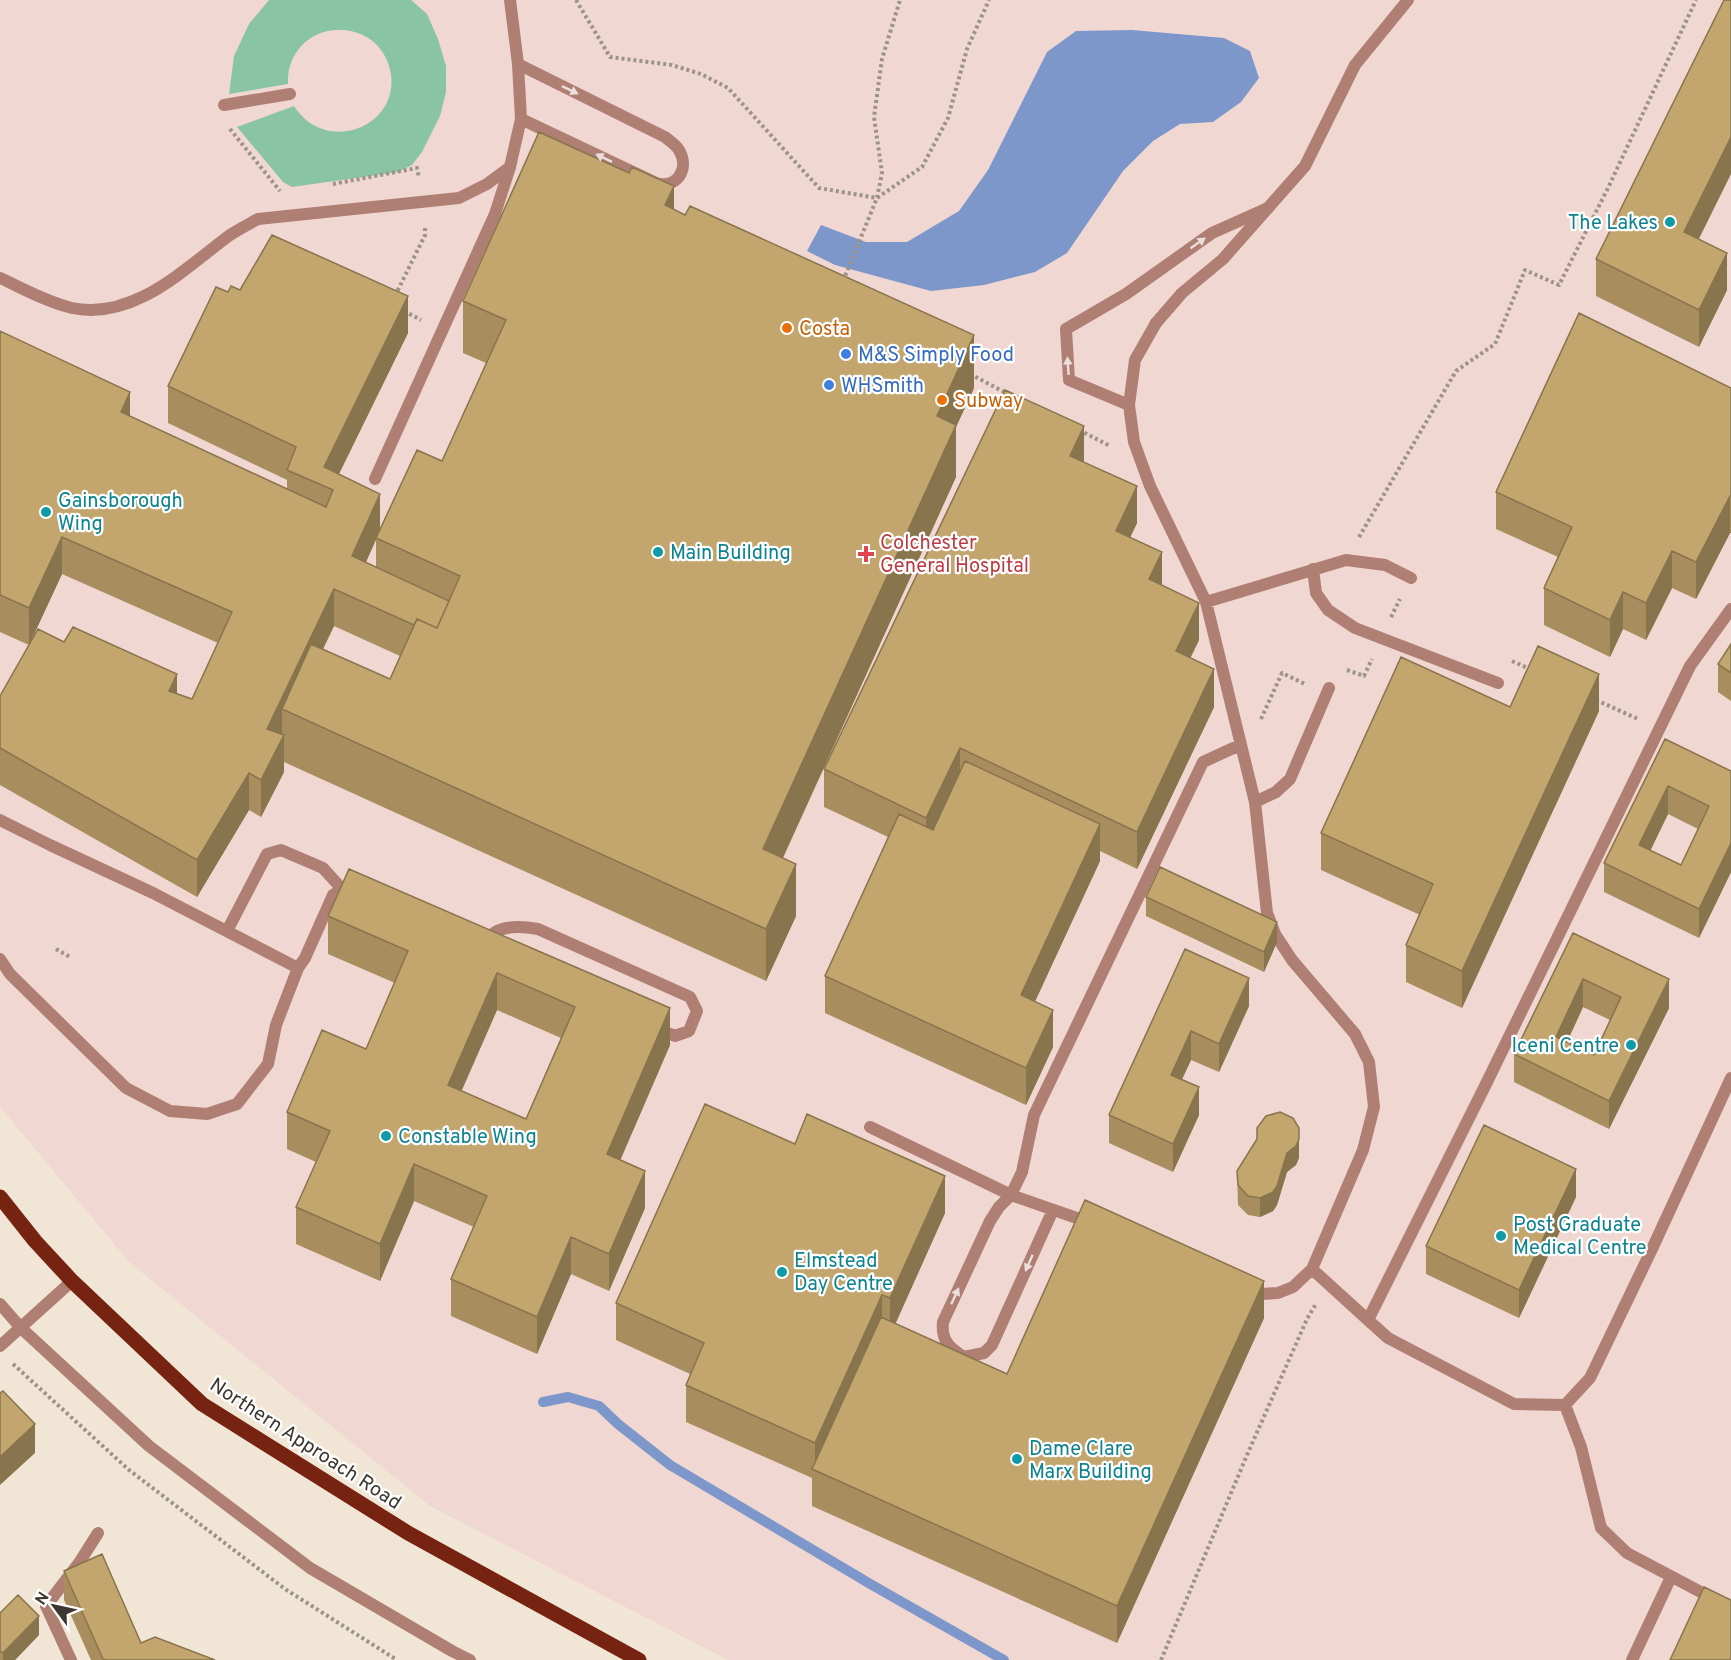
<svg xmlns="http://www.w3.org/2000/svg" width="1731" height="1660" font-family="Overpass,sans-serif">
  <rect width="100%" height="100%" fill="#f1e6d5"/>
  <path fill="#f1d7d1" d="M0 0H1731V1660H728L430 1506 129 1262 0 1107Z"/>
  <path fill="#89c5a4" d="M269 0H411L427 14 438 39 446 66V92L440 116 422 152 412 165 398 172 292 187 283 182 237 127 294 106C325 155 398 128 391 75 384 20 307 13 290 66 288 71 288 78 288 84L229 94 234 56 249 24Z"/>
  <path fill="#7d97ca" d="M1132 30 1224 38 1250 51 1259 78 1241 102 1213 122 1180 124 1153 141 1123 171 1067 253 1035 272 984 285 931 291 835 265 807 251 821 225 866 242H907L959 211 988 170 1047 52 1076 31Z"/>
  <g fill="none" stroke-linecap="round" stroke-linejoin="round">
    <path stroke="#7d97ca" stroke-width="10" d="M543 1402 568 1397 599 1406 618 1424 670 1465 872 1585 1004 1660"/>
    <path stroke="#9b9387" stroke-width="4" stroke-dasharray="3 3" stroke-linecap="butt" d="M576 0 610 57 672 65 701 74 728 88 819 188 877 198 882 173 874 117 882 59 900 0
      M230 129 280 191
      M333 184 417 168 419 178
      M843 281 877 198 922 167 948 118 967 49 989 0
      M395 296 425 235V226
      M404 311 421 320
      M970 374 1006 393
      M1079 430 1110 446
      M1359 537 1456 371 1495 344 1525 270 1559 285 1608 188 1696 0
      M1391 617 1400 599
      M1512 661 1532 670
      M1347 670 1364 676 1372 659
      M1596 700 1638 719
      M1261 719 1282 673 1305 684
      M56 949 70 957
      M13 1364 129 1470 285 1589 397 1660
      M1161 1660 1247 1455 1307 1319 1316 1304"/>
    <path stroke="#af7f73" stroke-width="12" d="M518 64 665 137C670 141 676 145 679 150 690 169 677 189 656 183L521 119
      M224 105 290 94
      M0 278C24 289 47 302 72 308 134 321 185 268 230 235 239 229 249 224 258 219L459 198 487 184 510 167
      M1156 323 1135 360 1129 405 1134 442 1150 486 1206 602 1255 802 1267 913 1275 934 1292 960 1355 1034 1369 1062 1374 1107 1363 1150 1312 1269 1293 1287 1278 1293 1262 1294 1250 1291
      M1129 405 1069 380 1066 329 1126 294 1212 233 1268 208
      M375 479 495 214 510 167
      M1313 569 1316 593 1328 610 1355 628 1498 683
      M1206 602 1346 560 1385 565 1411 578
      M1731 609 1690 666 1485 1086 1368 1320 1388 1338 1514 1404 1565 1405 1581 1447 1601 1528 1627 1553 1731 1608
      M1255 802 1276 792 1290 779 1329 688
      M0 820 50 845 153 893 298 968
      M227 931 267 854 281 850 323 868 342 889
      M486 942C495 924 521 926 538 929L690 997 697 1011 689 1031 675 1036 656 1028
      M0 959 10 974 126 1088 170 1111 207 1114 237 1104 268 1064 276 1025 298 968 305 958 333 895 342 889 352 894
      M870 1127 1011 1195 1091 1223
      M1053 1210 992 1345 984 1353 964 1357C949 1348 941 1340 943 1322L990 1221 999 1207 1011 1195 1022 1172 1034 1115 1203 762 1240 745
      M1312 1269 1368 1320
      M0 1304 21 1328 149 1446 310 1568 452 1651 470 1660
      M1565 1405 1590 1378 1652 1249 1731 1078
      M71 1660 46 1606 79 1563 98 1533
      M1632 1660 1671 1577"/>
    <path stroke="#af7f73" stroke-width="12" d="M510 167 521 119 518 64 510 0
      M1156 323 1182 293 1223 259 1305 166 1355 65 1408 0
      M0 1346 72 1281"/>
    <path stroke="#762411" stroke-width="15" d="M0 1197 35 1241 72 1281 202 1404 408 1533 639 1660"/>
  </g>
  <path fill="#a88e5f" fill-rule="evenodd" d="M674 210 974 388 956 427V477L783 858 796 916 766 981 284 762V772L261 817 249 810 197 897 0 785V696L29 645 0 632V331L130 416 287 489V480L168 423V386L228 292 240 290 408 333 339 474 380 531 442 461 486 363 463 353V301ZM376 538V567L366 562ZM62 574 218 643 192 699 177 694 64 642 29 645ZM334 626 400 656 390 679 323 649Z
    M1699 239 1727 290 1699 347 1596 296V259Z
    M1731 388V533H1730L1696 599 1672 588 1646 640 1623 629 1610 657 1544 625V588L1558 557 1496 529V492Z
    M1084 463 1137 523 1130 537 1199 640 1190 658 1214 707 1137 869 1100 851V861L1035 1001 1053 1047 1026 1105 825 1013V976L888 837 824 807V769Z
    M1731 644V701L1718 692V664Z
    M1510 707 1599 711 1462 1008 1406 982V945L1420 915 1321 870V833Z
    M1665 739 1731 771V872L1699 938 1604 892V863ZM1668 814 1698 829 1681 865 1650 851Z
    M349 869 670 1045 620 1160 645 1208 609 1291 571 1274 537 1354 451 1316V1279L474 1227 414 1201 380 1281 296 1244V1207L316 1162 287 1149V1112L366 1049 395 983 328 954V916ZM497 1010 561 1038 526 1119 461 1091Z
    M1146 897 1277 942 1264 972 1146 916Z
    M1573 933 1669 1008 1609 1129 1514 1082V1054ZM1583 1007 1610 1020 1594 1055 1567 1042Z
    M1185 949 1249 1006 1219 1072 1191 1060 1182 1079 1199 1115 1173 1172 1109 1143V1115Z
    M1299 1128V1158L1296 1165 1287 1172 1277 1205 1273 1211 1260 1217 1248 1215 1238 1205 1237 1171 1257 1139Z
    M1576 1197 1519 1318 1426 1274V1246Z
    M945 1213 895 1324 1007 1374 1264 1318 1117 1643 812 1506V1478L686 1422V1385L690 1374 616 1340V1303Z
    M64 1571 141 1643 215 1660H91L64 1600Z
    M0 1613 39 1635 15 1660H0Z"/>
  <path fill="#88744d" d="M1731 137V174L1684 269V232Z
    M674 186V238L665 205Z
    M1727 253V290L1699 347V310Z
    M408 296V333L331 490 324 467Z
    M974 335V388L956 427V477L763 901V849L937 416Z
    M130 392V429L121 412Z
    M1084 426V463L1070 456Z
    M1137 486V523L1116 568V531Z
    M380 494V531L352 593V556Z
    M1730 496V533L1696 599V562Z
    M62 537V574L29 645V608Z
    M1672 551V588L1646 640V603Z
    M1162 552V589L1149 579Z
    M334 589V626L292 713 282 709V735L267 729Z
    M1623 592V629L1610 657V620Z
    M1199 603V640L1176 688V651Z
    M1214 669V707L1137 869V832Z
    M177 674V711L169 691Z
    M1599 674V711L1462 1008V971Z
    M284 735V772L261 817V780Z
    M960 748V785L926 855V818Z
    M249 773V810L197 897V860Z
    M1668 786V814L1639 874V845Z
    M1100 824V861L1021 1032V995Z
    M1731 843V872L1699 938V909Z
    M796 864V916L766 981V929Z
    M1277 922V942L1264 972V952Z
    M497 973V1010L448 1122V1085Z
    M1249 978V1006L1219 1072V1044Z
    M1583 979V1007L1556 1066V1037Z
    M1669 979V1008L1609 1129V1101Z
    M670 1008V1045L607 1191V1154Z
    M1053 1010V1047L1026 1105V1068Z
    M1191 1031V1060L1171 1103V1075Z
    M1199 1087V1115L1173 1172V1144Z
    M1299 1139V1158L1296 1165 1287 1172 1277 1205 1273 1211 1260 1217V1198L1287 1153Z
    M414 1164V1201L380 1281V1244Z
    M1576 1169V1197L1519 1318V1290Z
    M645 1171V1208L609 1291V1254Z
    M945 1176V1213L890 1336V1298Z
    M571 1237V1274L537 1354V1317Z
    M1264 1281V1318L1117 1643V1606Z
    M882 1295V1332L815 1471V1443Z
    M35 1424V1453L0 1485V1457Z
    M39 1616V1635L15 1660H3V1653Z"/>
  <path fill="#c3a56e" stroke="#88744d" stroke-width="1.5" fill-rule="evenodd" d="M1724 0H1731V137L1684 232 1727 253 1699 310 1596 259Z
    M539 132 629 173 632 167 674 186 665 205 685 215 690 206 974 335 937 416 956 425 763 849 796 864 766 929 282 709 311 644 390 679 417 619 437 628 460 576 376 538 417 450 442 461 506 320 463 301Z
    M272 235 408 296 324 467 380 494 352 556 449 601 437 628 417 619 414 625 334 589 267 729 284 735 261 780 249 773 197 860 0 748V696L38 629 64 642 73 627 177 674 169 691 192 699 232 612 62 537 29 608 0 595V331L130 392 121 412 326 507 333 490 287 470 296 447 168 386 216 287 228 292 231 286 240 290Z
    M1579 313 1731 388V496H1730L1696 562 1672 551 1646 603 1623 592 1610 620 1544 588 1572 527 1496 492Z
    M1005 390 1084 426 1070 456 1137 486 1116 531 1162 552 1149 579 1199 603 1176 651 1214 669 1137 832 960 748 926 818 824 769Z
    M1731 644V673L1718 664Z
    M1538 646 1599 674 1462 971 1406 945 1433 884 1321 833 1401 657 1510 707Z
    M1665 739 1731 771V843L1699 909 1604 863ZM1668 786 1709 806 1681 865 1639 845Z
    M965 761 1100 824 1021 995 1053 1010 1026 1068 825 976 899 814 933 830Z
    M1160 867 1277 922 1264 952 1146 897Z
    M349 869 670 1008 607 1154 645 1171 609 1254 571 1237 537 1317 451 1279 487 1196 414 1164 380 1244 296 1207 330 1131 287 1112 322 1030 366 1049 408 951 328 916ZM497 973 575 1007 526 1119 448 1085Z
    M1573 933 1669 979 1609 1101 1514 1054ZM1583 979 1621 997 1594 1055 1556 1037Z
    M1185 949 1249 978 1219 1044 1191 1031 1171 1075 1199 1087 1173 1144 1109 1115Z
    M705 1104 795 1144 807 1114 945 1176 890 1298 882 1295 815 1443 686 1385 704 1343 616 1303Z
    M1280 1112 1293 1118 1299 1128V1139L1296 1146 1287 1153 1277 1186 1273 1192 1260 1198 1248 1196 1238 1185 1237 1171 1257 1139V1128L1266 1116Z
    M1484 1125 1576 1169 1519 1290 1426 1246Z
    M1085 1200 1264 1281 1117 1606 812 1469 881 1317 1007 1374Z
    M3 1391 35 1424 0 1457V1393Z
    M102 1554 141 1643 155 1637 215 1660H106L103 1659 64 1571Z
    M1704 1587 1731 1600V1660H1670Z
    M18 1595 39 1616 3 1653 0 1651V1613Z"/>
  <defs><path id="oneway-solid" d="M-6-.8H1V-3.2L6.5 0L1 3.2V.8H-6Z" transform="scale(1.5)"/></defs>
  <g fill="#ebdfdc">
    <use href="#oneway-solid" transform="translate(570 90) rotate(26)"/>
    <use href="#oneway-solid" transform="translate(604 158) rotate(-154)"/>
    <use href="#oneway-solid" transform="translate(1198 243) rotate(-35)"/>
    <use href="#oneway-solid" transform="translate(1068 366) rotate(-94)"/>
    <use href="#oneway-solid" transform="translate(1029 1263) rotate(114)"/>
    <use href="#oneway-solid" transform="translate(955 1296) rotate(-65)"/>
  </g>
  <g fill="#0f9aa8" stroke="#fff" stroke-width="2">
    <circle cx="1670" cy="222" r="6"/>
    <circle cx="46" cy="512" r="6"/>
    <circle cx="658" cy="552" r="6"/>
    <circle cx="1631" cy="1045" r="6"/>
    <circle cx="386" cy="1136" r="6"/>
    <circle cx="1501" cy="1236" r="6"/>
    <circle cx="782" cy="1272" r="6"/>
    <circle cx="1017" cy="1459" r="6"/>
  </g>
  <g fill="#e8710a" stroke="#fff" stroke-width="2">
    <circle cx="787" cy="328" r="6"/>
    <circle cx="942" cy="400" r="6"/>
  </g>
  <g fill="#3f7fe0" stroke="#fff" stroke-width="2">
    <circle cx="846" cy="354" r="6"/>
    <circle cx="829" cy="385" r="6"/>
  </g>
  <path fill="#e0444e" stroke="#fff" stroke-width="2" d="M863 545h6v6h6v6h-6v6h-6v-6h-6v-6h6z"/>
  <g text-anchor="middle" stroke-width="4.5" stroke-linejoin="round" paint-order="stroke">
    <g font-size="20" fill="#0d838f" stroke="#fff" text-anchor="start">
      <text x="1658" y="229" text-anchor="end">The Lakes</text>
      <text x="58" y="507">Gainsborough<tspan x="58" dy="23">Wing</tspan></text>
      <text x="670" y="559">Main Building</text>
      <text x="1619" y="1052" text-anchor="end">Iceni Centre</text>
      <text x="398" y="1143">Constable Wing</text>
      <text x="1513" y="1231">Post Graduate<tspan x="1513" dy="23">Medical Centre</tspan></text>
      <text x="794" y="1267">Elmstead<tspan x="794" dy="23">Day Centre</tspan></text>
      <text x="1029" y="1455">Dame Clare<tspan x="1029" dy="23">Marx Building</tspan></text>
    </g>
    <g font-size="20" fill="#c56008" stroke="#fff" text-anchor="start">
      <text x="799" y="335">Costa</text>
      <text x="954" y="407">Subway</text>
    </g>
    <g font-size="20" fill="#366cbe" stroke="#fff" text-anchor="start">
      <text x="858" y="361">M&amp;S Simply Food</text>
      <text x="841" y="392">WHSmith</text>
    </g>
    <g font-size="20" fill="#be3a42" stroke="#fff" text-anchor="start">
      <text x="880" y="549">Colchester<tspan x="880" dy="23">General Hospital</tspan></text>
    </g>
    <g font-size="20" fill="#3c3831" stroke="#fff">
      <text transform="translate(306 1443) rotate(33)" y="7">Northern Approach Road</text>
    </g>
  </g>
  <g transform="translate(54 1606) rotate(303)" stroke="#ffffff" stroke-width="4.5" paint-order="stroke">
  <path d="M0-4.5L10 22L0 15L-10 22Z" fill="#3c3831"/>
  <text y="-9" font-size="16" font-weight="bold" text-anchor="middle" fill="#3c3831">N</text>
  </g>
</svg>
